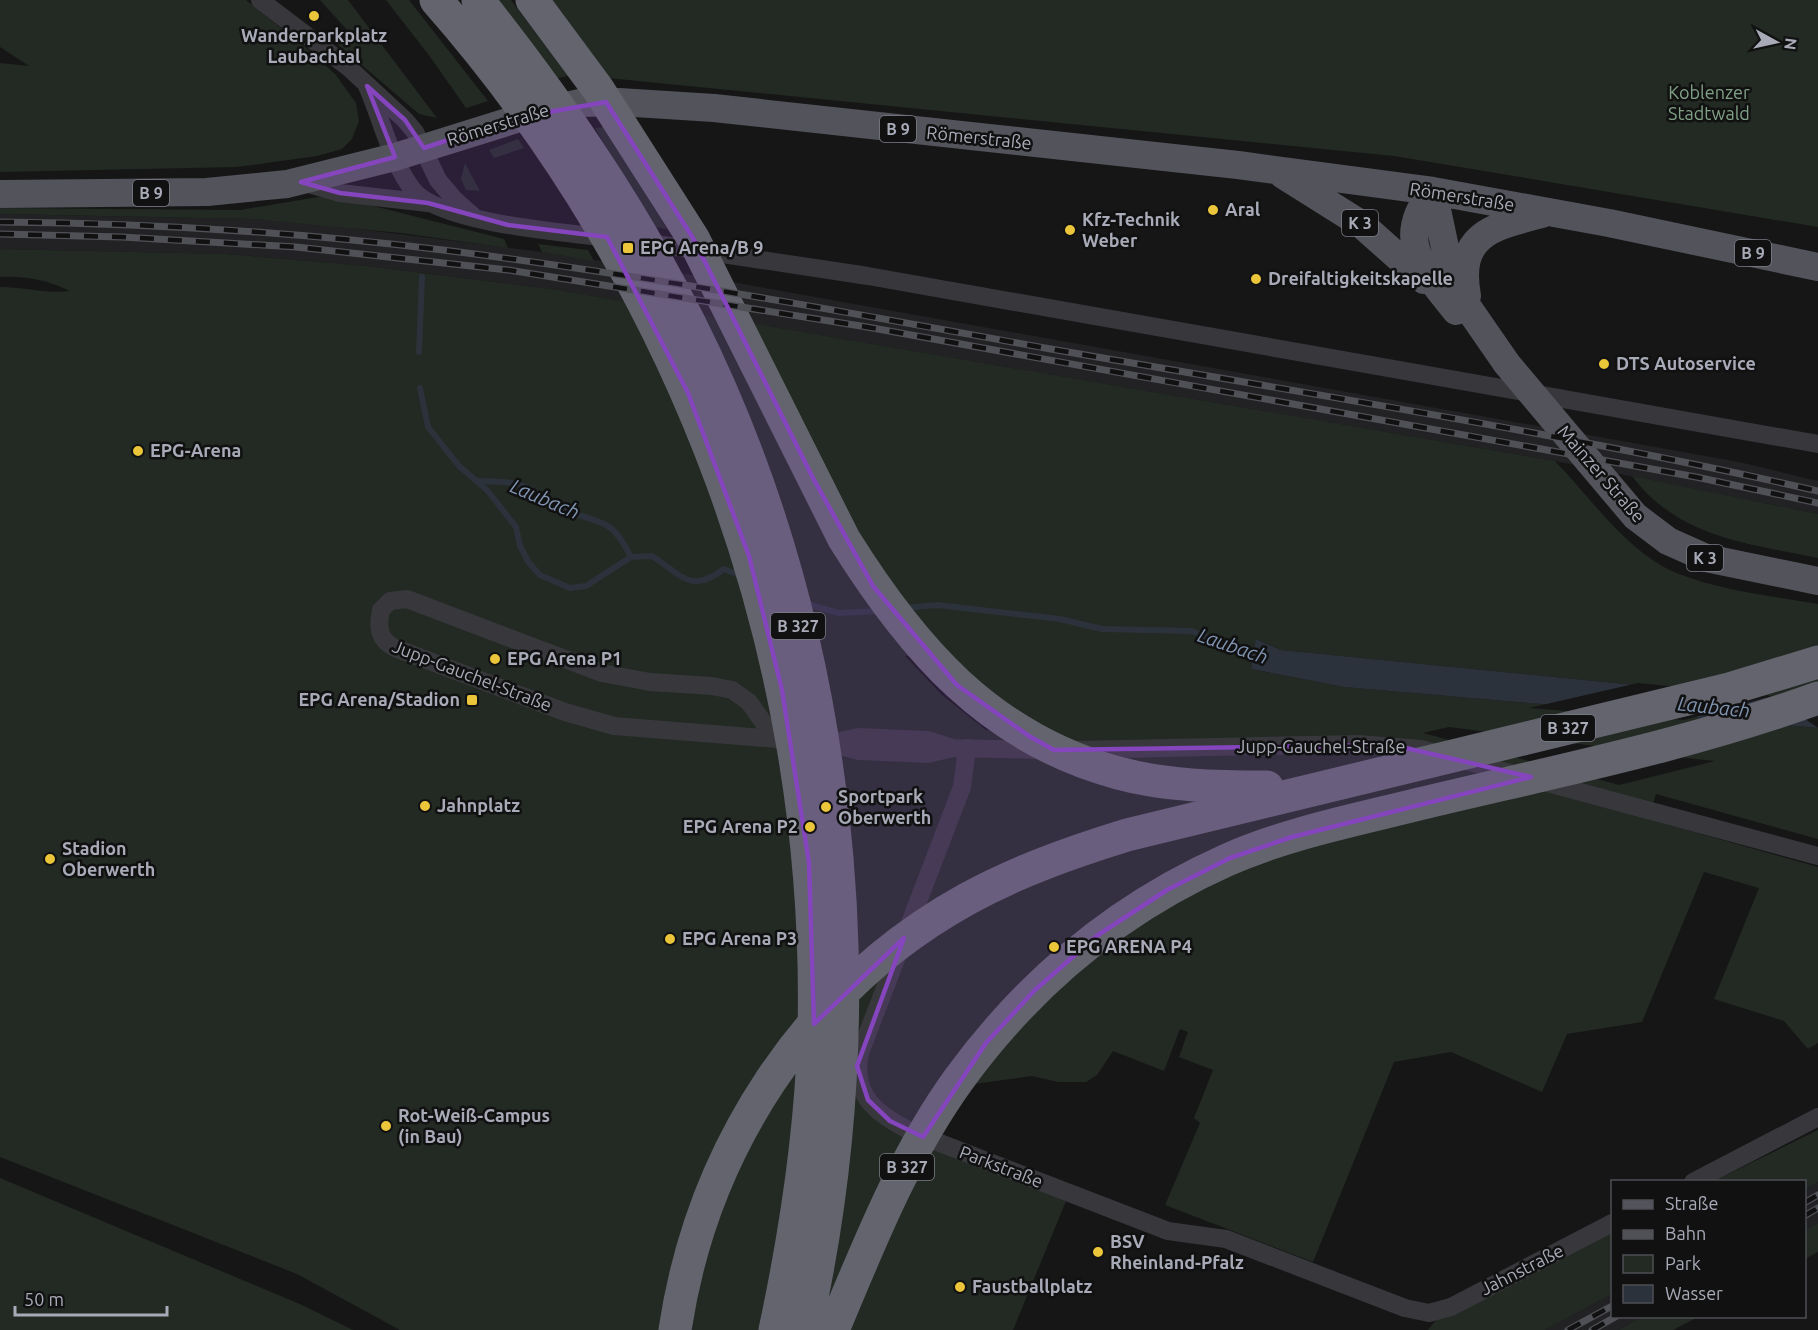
<svg xmlns="http://www.w3.org/2000/svg" width="1818" height="1330" font-family="Ubuntu,sans-serif">
  <rect width="100%" height="100%" fill="#161617"/>
  <path fill="#222224" d="M0 214 254 219 327 225 542 252 692 275 1739 462 1818 481V514L1555 461 557 290 367 266 225 254 0 249Z
    M1818 1182V1223L1805 1230 1804 1189Z
    M1612 1294V1316L1644 1317 1619 1330H1545Z"/>
  <path fill="#222a23" fill-rule="evenodd" d="M0 0H246L310 51 336 75 356 103 359 121 352 139 342 149 317 156 237 167 0 172V63L29 66 0 47Z
    M320 0H348L437 118 419 114 336 43 348 31Z
    M386 0H409L488 101 466 108 431 58Z
    M498 0H511L568 76 558 78Z
    M551 0H1818V227L1394 156 608 78Z
    M604 127 667 229 654 227 595 128Z
    M518 139 524 148 494 158 489 150Z
    M465 163 480 191 466 190 461 179Z
    M330 195 504 239 508 248 401 233 254 219 0 214V208L240 210Z
    M538 244 588 250 594 261 542 252Z
    M0 249 225 254 367 266 558 290 1555 461C1592 499 1628 554 1679 574 1723 591 1772 596 1818 604V703L1281 650 1257 639 1251 669 1344 687 1818 728V839L1656 794 1648 819 1818 867V1043L1808 1049 1784 1021 1714 999 1759 888 1704 872 1642 1022 1567 1034 1542 1092 1451 1052 1394 1062 1313 1262 1165 1205 1200 1123 1194 1118 1213 1070 1179 1057 1188 1032 1180 1029 1164 1071 1113 1051 1097 1075 1086 1082H1058L1032 1076 974 1084 932 1148 1066 1201 1013 1330H400L297 1274 0 1157V287C24 287 46 294 70 291 47 280 25 276 0 277ZM905 656 949 660 1031 723 1048 733 986 730 942 695ZM1449 727 1695 759 1715 761 1619 785 1423 733Z
    M1632 476 1818 514V558C1746 543 1679 538 1632 476Z
    M1818 1130V1182L1805 1189 1804 1182H1712Z
    M0 1178 302 1305 353 1330H0Z
    M1818 1223V1252L1805 1259V1230Z
    M1612 1230V1294L1545 1330H1428L1436 1320Z
    M1644 1316H1698V1317L1673 1330H1619Z"/>
  <path fill="#2c323b" d="M1256 639 1281 650 1777 699 1818 728 1344 687 1251 669Z"/>
  <path fill="#161617" d="M1638 683 1772 696 1684 720 1529 708Z"/>
  <g fill="none" stroke-linecap="round" stroke-linejoin="round">
    <path stroke="#2c323b" stroke-width="6" d="M419 352 422 277
      M420 388 428 427 459 466 487 490 516 527 520 546 529 563 540 575 570 588 586 586 631 557 652 556C681 574 690 595 724 569L739 575
      M477 481C502 481 521 481 543 496 550 500 556 506 563 509 600 525 610 515 631 557
      M804 603 838 613 881 611
      M903 608 937 605 1060 619 1102 629 1191 631 1261 657"/>
    <path stroke="#37373c" stroke-width="18" d="M260 0 348 67 405 120 415 132 438 180 455 200 473 216
      M367 86C382 120 390 160 413 190 439 223 567 233 610 238
      M302 182 340 193 428 203
      M643 242 868 276 1818 444
      M775 739 749 702 732 690 712 686 650 682 602 673 407 599 390 601 381 610C377 628 379 640 395 648L565 712 614 726 828 743 859 751 928 754 953 748
      M830 743 859 737 928 740 953 748 1044 750
      M967 748 962 787 860 1053C851 1097 878 1115 914 1133L1168 1231 1226 1239 1405 1308 1429 1313 1451 1307 1612 1223
      M1074 750 1359 744 1421 749 1818 856
      M1693 1182 1818 1117"/>
    <path stroke="#53545b" stroke-width="28" d="M1283 175 1361 224 1424 280
      M1433 191 1450 271 1460 296 1507 364 1635 516 1668 541 1706 558 1818 581
      M1433 191C1393 239 1424 271 1456 311
      M0 194 207 192 287 184 395 157 539 112 580 103 619 102 714 108 1238 165 1433 191 1609 223 1818 267
      M1467 296C1456 234 1492 227 1542 214"/>
    <path stroke="#63646d" stroke-width="33" d="M436 0C685 283 823 654 814 1032 811 1132 796 1232 775 1330
      M478 0C560 104 629 203 689 322 843 629 880 996 805 1330
      M532 0 598 89 693 238 844 539C912 648 989 738 1118 773 1166 786 1217 787 1267 787
      M675 1330C702 1150 806 988 967 899 1018 871 1072 852 1127 835L1729 689 1818 662
      M833 1330C869 1244 904 1155 959 1079 1029 983 1119 908 1227 860 1288 833 1355 820 1419 804 1552 772 1689 745 1818 698"/>
    <defs>
      <path id="rail" d="M0 222C148 223 296 232 443 250 645 275 845 312 1045 348 1303 393 1563 433 1818 491
        M0 234 122 237 296 247 508 270 867 327 1696 477 1818 503
        M1804 1203 1818 1195
        M1804 1216 1818 1208
        M1568 1330 1612 1306
        M1592 1330 1617 1316"/>
    </defs>
    <use href="#rail" stroke="#505157" stroke-width="7"/>
    <use href="#rail" stroke="#111112" stroke-width="4.5" stroke-dasharray="14" stroke-linecap="butt"/>
  </g>
  <path fill="#8445bd" fill-opacity="0.2" stroke="#8445bd" stroke-width="4.5" stroke-linejoin="round" d="M367 86 405 120 424 148 514 118 606 102 693 238 813 478 873 586 957 685 1029 736 1054 750 1393 745 1531 777 1292 837 1230 858 1167 890 1098 935 1035 990 986 1043 923 1137 890 1121 868 1100 857 1066 904 938 814 1024 809 863 782 690 749 556 688 393 607 237 508 225 428 203 340 193 301 182 395 157Z"/>
  <g fill="#ebc63a" stroke="#111112" stroke-width="2">
    <circle cx="314" cy="16" r="6"/>
    <circle cx="1213" cy="210" r="6"/>
    <circle cx="1070" cy="230" r="6"/>
    <rect x="622" y="242" width="12" height="12" rx="3"/>
    <circle cx="1256" cy="279" r="6"/>
    <circle cx="1604" cy="364" r="6"/>
    <circle cx="138" cy="451" r="6"/>
    <circle cx="495" cy="659" r="6"/>
    <rect x="466" y="694" width="12" height="12" rx="3"/>
    <circle cx="425" cy="806" r="6"/>
    <circle cx="826" cy="807" r="6"/>
    <circle cx="810" cy="827" r="6"/>
    <circle cx="50" cy="859" r="6"/>
    <circle cx="670" cy="939" r="6"/>
    <circle cx="1054" cy="947" r="6"/>
    <circle cx="386" cy="1126" r="6"/>
    <circle cx="1098" cy="1252" r="6"/>
    <circle cx="960" cy="1287" r="6"/>
  </g>
  <g text-anchor="middle" stroke-width="5" stroke-linejoin="round" paint-order="stroke">
    <g fill="#111112" stroke="#7b7d86" stroke-width="1.5">
      <rect x="880" y="116" width="36" height="26" rx="4.5"/>
      <rect x="133" y="180" width="36" height="26" rx="4.5"/>
      <rect x="1342" y="210" width="36" height="26" rx="4.5"/>
      <rect x="1735" y="240" width="36" height="26" rx="4.5"/>
      <rect x="1687" y="545" width="36" height="26" rx="4.5"/>
      <rect x="771" y="613" width="54" height="26" rx="4.5"/>
      <rect x="1541" y="715" width="54" height="26" rx="4.5"/>
      <rect x="880" y="1154" width="54" height="26" rx="4.5"/>
    </g>
    <g font-size="16" font-weight="bold" fill="#a8abb7">
      <text x="898" y="135">B 9</text>
      <text x="151" y="199">B 9</text>
      <text x="1360" y="229">K 3</text>
      <text x="1753" y="259">B 9</text>
      <text x="1705" y="564">K 3</text>
      <text x="798" y="632">B 327</text>
      <text x="1568" y="734">B 327</text>
      <text x="907" y="1173">B 327</text>
    </g>
    <g font-size="18" font-weight="bold" fill="#a8abb7" stroke="#111112" text-anchor="start">
      <text x="314" y="42" text-anchor="middle">Wanderparkplatz<tspan x="314" dy="21">Laubachtal</tspan></text>
      <text x="1225" y="216">Aral</text>
      <text x="1082" y="226">Kfz-Technik<tspan x="1082" dy="21">Weber</tspan></text>
      <text x="640" y="254">EPG Arena/B 9</text>
      <text x="1268" y="285">Dreifaltigkeitskapelle</text>
      <text x="1616" y="370">DTS Autoservice</text>
      <text x="150" y="457">EPG-Arena</text>
      <text x="507" y="665">EPG Arena P1</text>
      <text x="460" y="706" text-anchor="end">EPG Arena/Stadion</text>
      <text x="838" y="803">Sportpark<tspan x="838" dy="21">Oberwerth</tspan></text>
      <text x="437" y="812">Jahnplatz</text>
      <text x="798" y="833" text-anchor="end">EPG Arena P2</text>
      <text x="62" y="855">Stadion<tspan x="62" dy="21">Oberwerth</tspan></text>
      <text x="682" y="945">EPG Arena P3</text>
      <text x="1066" y="953">EPG ARENA P4</text>
      <text x="398" y="1122">Rot-Weiß-Campus<tspan x="398" dy="21">(in Bau)</tspan></text>
      <text x="1110" y="1248">BSV<tspan x="1110" dy="21">Rheinland-Pfalz</tspan></text>
      <text x="972" y="1293">Faustballplatz</text>
    </g>
    <g font-size="18" fill="#80a186" stroke="#111112">
      <text x="1709" y="99">Koblenzer<tspan x="1709" dy="21">Stadtwald</tspan></text>
    </g>
    <g font-size="18" fill="#a8abb7" stroke="#111112">
      <text transform="translate(498 125) rotate(-17)" y="6">Römerstraße</text>
      <text transform="translate(979 138) rotate(6)" y="6">Römerstraße</text>
      <text transform="translate(1462 197) rotate(9)" y="6">Römerstraße</text>
      <text transform="translate(1601 474) rotate(49)" y="6">Mainzer Straße</text>
      <text transform="translate(472 676) rotate(21)" y="6">Jupp-Gauchel-Straße</text>
      <text x="1321" y="753">Jupp-Gauchel-Straße</text>
      <text transform="translate(1001 1167) rotate(21)" y="6">Parkstraße</text>
      <text transform="translate(1522 1270) rotate(-27)" y="6">Jahnstraße</text>
    </g>
    <g font-size="20" font-style="italic" fill="#8094b1" stroke="#111112">
      <text transform="translate(545 499) rotate(23)" y="7">Laubach</text>
      <text transform="translate(1233 646) rotate(19)" y="7">Laubach</text>
      <text transform="translate(1714 707) rotate(6)" y="7">Laubach</text>
    </g>
  </g>
  <rect x="1611" y="1180" width="195" height="138" fill="#111112" stroke="#4d4f54" stroke-width="1.5"/>
  <rect x="1623" y="1200" width="30" height="9" fill="#53545b" stroke="#4d4f54" stroke-width="1.5"/>
  <text x="1665" y="1210" font-size="18" fill="#a8abb7">Straße</text>
  <rect x="1623" y="1230" width="30" height="9" fill="#505157" stroke="#4d4f54" stroke-width="1.5"/>
  <text x="1665" y="1240" font-size="18" fill="#a8abb7">Bahn</text>
  <rect x="1623" y="1255" width="30" height="18" fill="#222a23" stroke="#4d4f54" stroke-width="1.5"/>
  <text x="1665" y="1270" font-size="18" fill="#a8abb7">Park</text>
  <rect x="1623" y="1285" width="30" height="18" fill="#2c323b" stroke="#4d4f54" stroke-width="1.5"/>
  <text x="1665" y="1300" font-size="18" fill="#a8abb7">Wasser</text>
  <g transform="translate(1776 42) rotate(98)" stroke="#111112" stroke-width="4.5" paint-order="stroke">
  <path d="M0-4.5L10 22L0 15L-10 22Z" fill="#a8abb7"/>
  <text y="-9" font-size="16" font-weight="bold" text-anchor="middle" fill="#a8abb7">N</text>
  </g>
  <path d="M15 1306v9h152v-9" fill="none" stroke="#a8abb7" stroke-width="3"/>
  <text x="24" y="1306" font-size="18" fill="#a8abb7" stroke="#111112" stroke-width="4.5" paint-order="stroke">50 m</text>
</svg>
